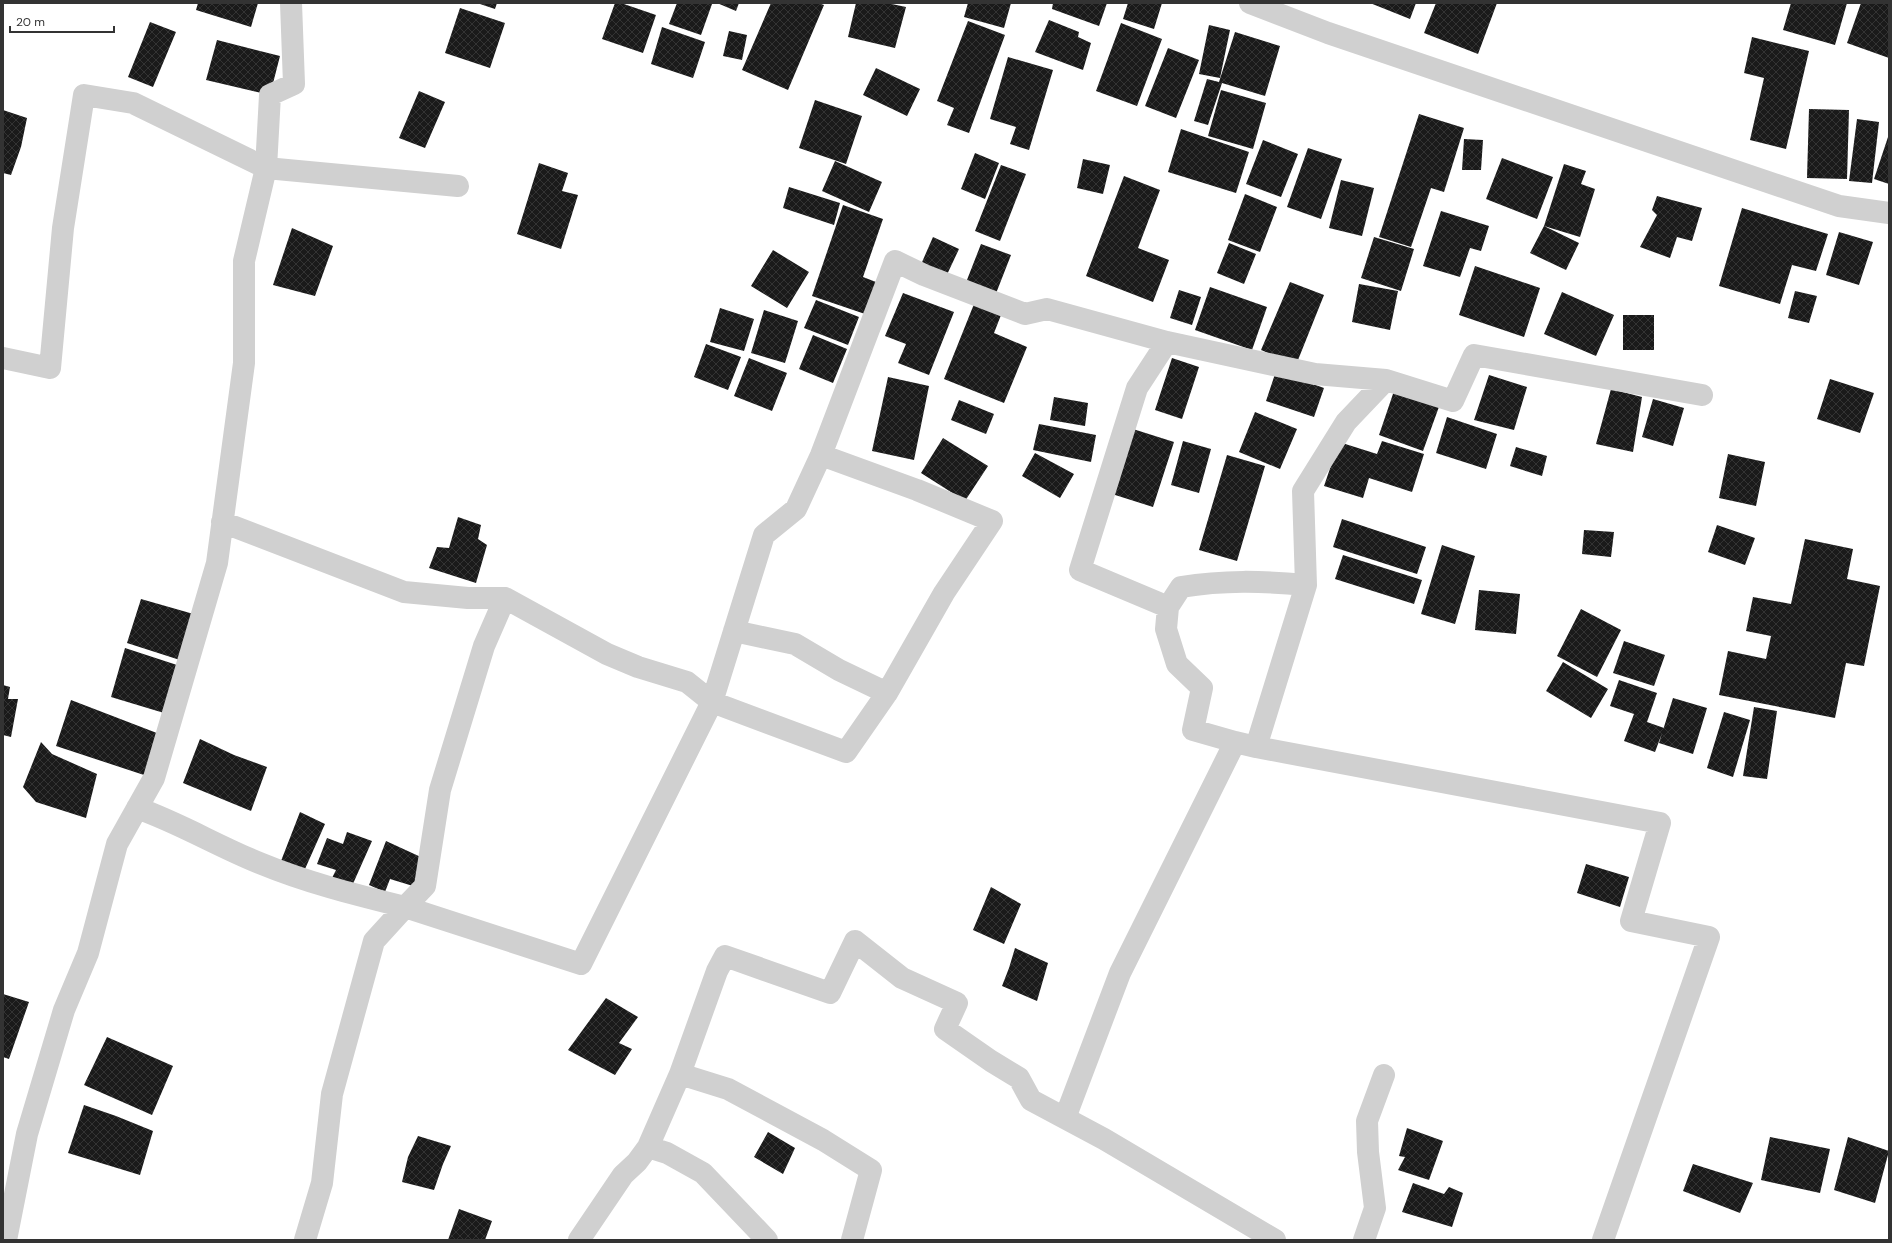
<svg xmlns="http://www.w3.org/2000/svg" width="1892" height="1243" font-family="'DM Sans',sans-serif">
  <defs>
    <pattern id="building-cross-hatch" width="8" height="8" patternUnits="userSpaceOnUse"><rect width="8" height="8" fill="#1a1a1a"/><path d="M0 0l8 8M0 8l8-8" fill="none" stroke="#333"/></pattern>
  </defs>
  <rect width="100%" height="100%" fill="#fff"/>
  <path fill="url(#building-cross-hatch)" d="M198 3H258L251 27 196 10Z
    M477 3H497L495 9Z
    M615 3H621L656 15 643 53 602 39Z
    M677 3 712 4 701 35 669 24Z
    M717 3H739L736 11Z
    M771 3H818L824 5 788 90 742 70Z
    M856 3H887L906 7 895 48 848 37Z
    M968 3H1011L1004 28 964 17Z
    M1053 3H1107L1099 26 1052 9Z
    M1128 3H1162L1154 29 1123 19Z
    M1370 3H1416L1410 19Z
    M1436 3H1497L1478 54 1424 33Z
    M1791 3H1847L1835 45 1783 30Z
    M1861 3H1889V58L1847 43Z
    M460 8 505 23 490 68 445 53Z
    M1049 20 1079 32 1078 37 1091 43 1083 70 1035 52Z
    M968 21 1005 35 969 133 947 125 954 108 937 101Z
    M150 22 176 32 153 87 128 77Z
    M1121 23 1162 39 1137 106 1096 91Z
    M1209 25 1230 30 1220 78 1199 74Z
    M662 27 705 42 693 78 651 64Z
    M729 31 747 35 742 60 723 56Z
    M1235 32 1280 46 1265 96 1222 83 1208 125 1194 121 1207 79 1219 82Z
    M1752 37 1809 51 1786 149 1750 140 1764 78 1744 73Z
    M217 40 280 56 270 95 206 80Z
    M1168 48 1199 60 1176 118 1145 106Z
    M1008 57 1053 70 1029 150 1010 144 1016 127 990 119Z
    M876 68 920 89 907 116 863 95Z
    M1221 90 1266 103 1253 149 1208 136Z
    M419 91 445 102 425 148 399 138Z
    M815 100 862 116 846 164 799 148Z
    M1809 109 1849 110 1847 179 1807 178Z
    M3 110 27 118 21 147 11 175 3 173Z
    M1419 114 1464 128 1444 192 1431 188 1411 247 1379 237Z
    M1857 119 1879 122 1872 183 1849 181Z
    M1181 129 1249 152 1236 193 1168 172Z
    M1889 134V184L1874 179Z
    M1464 139 1483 140 1481 170H1462Z
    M1263 140 1298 154 1281 197 1246 184Z
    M1308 148 1342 159 1321 219 1287 207Z
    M975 153 999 163 985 199 961 189Z
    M1502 158 1553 177 1537 219 1486 199Z
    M1083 159 1110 165 1103 194 1077 188Z
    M835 161 882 182 869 212 822 191Z
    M539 163 568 173 562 191 578 195 561 249 517 234Z
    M1564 164 1586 171 1581 184 1595 189 1580 237 1544 226Z
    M1001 165 1026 174 1000 241 975 231Z
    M1124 176 1160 190 1138 248 1169 260 1153 302 1086 276Z
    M1341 180 1374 188 1362 236 1329 228Z
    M789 187 840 203 834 225 783 208Z
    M1245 194 1277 207 1260 252 1228 240Z
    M1657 196 1702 208 1692 241 1677 237 1670 258 1640 247 1657 215 1652 210Z
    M843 205 883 219 863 277 876 282 865 314 812 296Z
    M1742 208 1828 234 1816 271 1792 265 1780 304 1719 286Z
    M1441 211 1489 226 1481 251 1470 248 1460 277 1423 266Z
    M1544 226 1579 243 1566 270 1530 253Z
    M292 228 333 246 315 296 273 285Z
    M1839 232 1873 242 1859 285 1826 275Z
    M933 237 959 249 944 281 919 269Z
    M1374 237 1414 249 1401 291 1361 278Z
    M1229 243 1256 254 1244 284 1217 273Z
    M981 244 1011 255 995 296 965 285Z
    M773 250 809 272 787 308 751 286Z
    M1475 266 1540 288 1524 337 1459 315Z
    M1290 282 1324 295 1296 365 1261 350Z
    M1359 284 1398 291 1390 330 1352 322Z
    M1210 287 1267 307 1252 350 1195 330Z
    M1179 290 1201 297 1192 325 1170 318Z
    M1795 291 1817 296 1809 323 1788 318Z
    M1562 292 1614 315 1596 356 1544 334Z
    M903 293 954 312 929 375 898 363 906 344 885 336Z
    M976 299 1003 310 994 333 1027 347 1004 403 944 379Z
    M816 300 859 317 848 345 804 328Z
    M720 308 754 319 744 351 710 342Z
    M764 310 798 321 785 363 751 353Z
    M1623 315H1654V350H1623Z
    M813 335 847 349 833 383 799 369Z
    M706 344 741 357 728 390 694 377Z
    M749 358 787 373 772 411 734 396Z
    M1172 358 1199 367 1182 419 1155 410Z
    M1276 371 1324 388 1314 417 1266 401Z
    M1489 375 1527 387 1514 430 1474 420Z
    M888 377 929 386 914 460 872 451Z
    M1830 379 1874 393 1860 433 1817 419Z
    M1395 388 1440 404 1423 451 1379 435Z
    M1611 389 1642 397 1633 452 1596 444Z
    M1054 397 1088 403 1085 426 1050 420Z
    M1653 399 1684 408 1673 446 1642 437Z
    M959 400 994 414 986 434 951 420Z
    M1255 412 1297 429 1280 469 1239 452Z
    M1447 417 1497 434 1486 469 1436 453Z
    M1039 424 1096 435 1091 462 1033 450Z
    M1133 429 1174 442 1153 507 1112 494Z
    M943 438 988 466 965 501 921 473Z
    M1183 441 1211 449 1199 493 1171 485Z
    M1382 441 1424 454 1412 492 1369 478 1363 498 1324 486 1339 442 1377 454Z
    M1516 447 1547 456 1542 476 1510 466Z
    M1035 453 1074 474 1060 498 1022 476Z
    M1728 454 1765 462 1756 506 1719 498Z
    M1227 455 1265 466 1237 561 1199 550Z
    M458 517 481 525 478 539 487 545 476 583 429 568 437 547 449 548Z
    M1342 519 1426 547 1417 574 1333 547Z
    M1717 525 1755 538 1745 565 1708 552Z
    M1584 530 1614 532 1611 557 1582 554Z
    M1805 539 1853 549 1847 579 1880 586 1864 666 1846 663 1835 718 1719 695 1728 651 1766 659 1771 636 1746 631 1753 597 1791 604Z
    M1442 545 1475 556 1455 624 1421 614Z
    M1343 555 1422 580 1414 604 1335 579Z
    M1479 590 1520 594 1516 634 1475 630Z
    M141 599 197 615 183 661 127 643Z
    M1581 609 1621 630 1597 677 1557 656Z
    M1624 641 1665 655 1654 686 1613 673Z
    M125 648 177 665 164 713 111 697Z
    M1563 662 1608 689 1591 718 1546 691Z
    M1619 680 1657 693 1647 722 1664 728 1655 752 1624 741 1634 714 1610 706Z
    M3 685 10 687 8 699H18L11 737 3 735Z
    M1673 698 1707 708 1693 754 1659 743Z
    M71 700 162 735 147 776 56 746Z
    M1754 707 1777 711 1767 779 1743 776Z
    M1724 712 1750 720 1733 777 1707 768Z
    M200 739 234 755 267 767 251 811 183 783Z
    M41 742 52 754 97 774 86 818 36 802 23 787Z
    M300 812 325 824 305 869 281 861Z
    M347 832 372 841 352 886 332 878 336 870 317 864 327 838 343 844Z
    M386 841 423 858 413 886 390 879 385 892 369 885Z
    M1586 864 1629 877 1620 907 1577 893Z
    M991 887 1021 904 1004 944 973 930Z
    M1015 948 1048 963 1037 1001 1002 986 1009 968Z
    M3 994 29 1002 9 1059 3 1057Z
    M606 998 638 1017 619 1043 632 1049 615 1075 568 1050Z
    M107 1037 173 1066 152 1115 84 1085Z
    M84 1105 116 1116 153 1131 140 1175 68 1153Z
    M1407 1128 1443 1141 1429 1180 1398 1170 1405 1157 1399 1156Z
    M768 1132 795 1148 783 1174 754 1157Z
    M418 1136 451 1146 443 1164 434 1190 402 1182 408 1157Z
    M1770 1137 1830 1149 1820 1193 1761 1180Z
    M1848 1137 1889 1151 1875 1203 1834 1190Z
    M1693 1164 1753 1183 1740 1213 1683 1191Z
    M1413 1183 1444 1194 1449 1187 1463 1193 1452 1227 1402 1212Z
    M459 1209 492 1221 485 1240H448Z"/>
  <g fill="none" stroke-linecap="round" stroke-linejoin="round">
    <path stroke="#d0d0d0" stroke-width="22" d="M1250 3 1328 33 1839 206 1889 213
      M1167 342 1137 388 1080 570 1168 607
      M3 358 50 368 63 228 84 95 133 103 266 168 458 186
      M222 522 404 592 468 598H505
      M734 631 795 644 839 670 887 693
      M1235 742 1193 730 1202 688 1177 664 1166 629 1168 607 1181 587C1224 580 1262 581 1306 585
      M1256 747 1660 823 1631 921 1709 937 1603 1240
      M137 808C180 823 219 847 262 864 308 883 357 895 405 907L425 886 440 790 484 646 505 598 607 654 638 667 687 682 712 702 846 752 887 693 944 593 992 521 917 490 821 455
      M680 1074 728 1089 823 1140 871 1170 852 1240
      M1065 1118 1120 973 1235 742 1256 747 1306 585 1303 491 1346 422 1386 380
      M648 1147 680 1074 717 971 725 956 830 993 855 941 902 978 957 1003 945 1029 991 1061 1019 1078 1031 1100 1104 1139 1275 1240
      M6 1240 27 1134 64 1010 88 953 117 844 154 778 217 563 244 363V261L266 168 270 95 294 84 291 3
      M305 1240 322 1183 332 1094 374 941 405 907 581 964 712 702 764 535 796 509 821 455 895 261 924 275 1025 314 1047 309 1167 342 1315 374 1386 380 1453 401 1474 355 1702 395
      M579 1240 623 1175 637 1162 648 1147 667 1153 703 1173 767 1240
      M1364 1240 1375 1208 1368 1152 1367 1121 1384 1075"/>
  </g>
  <rect width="1892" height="1243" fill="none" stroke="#333333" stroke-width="8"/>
  <path d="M10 26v6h104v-6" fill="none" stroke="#333333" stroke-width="2"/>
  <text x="16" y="26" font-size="12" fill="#333333" stroke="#ffffff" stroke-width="3" paint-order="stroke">20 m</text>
</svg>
